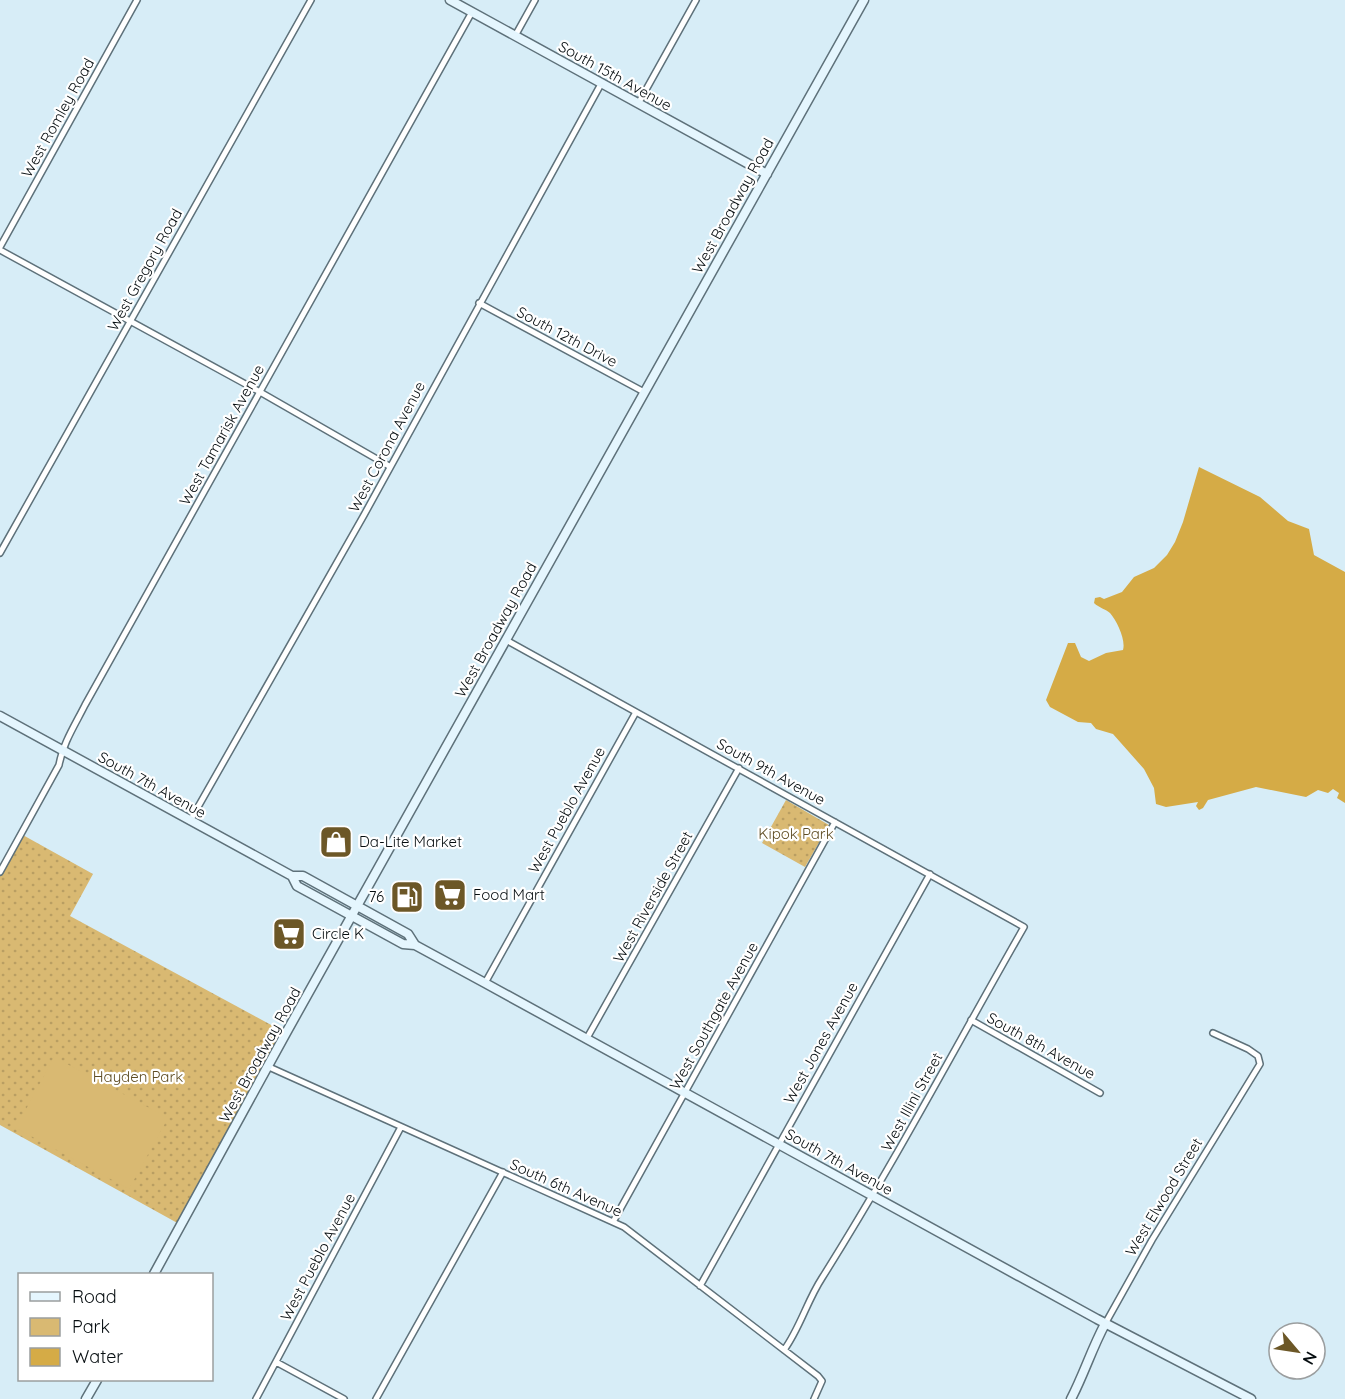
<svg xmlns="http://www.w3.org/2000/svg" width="1345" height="1399" font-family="Quicksand,sans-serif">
  <defs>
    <pattern id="green-dots" width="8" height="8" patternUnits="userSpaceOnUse" patternTransform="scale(1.5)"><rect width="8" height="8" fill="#d9b972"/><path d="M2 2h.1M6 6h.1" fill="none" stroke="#b99e62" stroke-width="1.8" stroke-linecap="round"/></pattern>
  </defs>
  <rect width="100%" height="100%" fill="#d7edf7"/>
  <path fill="url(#green-dots)" d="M786 800 829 825 805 867 762 843Z
    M21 834 93 874 70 916 286 1033 181 1225 0 1125V872Z"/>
  <path fill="#d9b972" d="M54 1057 168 1118 129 1189 16 1128Z"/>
  <path fill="#d5ab46" d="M1199 467 1260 497 1288 521 1309 529 1314 555 1345 572V803L1337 798 1339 793 1333 789 1328 793 1318 790 1306 797 1256 787 1208 800 1203 808 1199 810 1196 806 1198 802 1166 807 1156 804 1154 788 1144 769 1113 734 1096 729 1091 723 1078 722 1050 707 1046 700 1068 643H1075L1081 657 1089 661 1106 653 1123 650C1126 640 1117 621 1110 613 1106 609 1099 608 1094 603L1095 598 1100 597 1104 599 1122 592 1134 577 1154 568 1167 555 1175 542 1183 522Z"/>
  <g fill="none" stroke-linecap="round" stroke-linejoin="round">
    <defs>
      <path id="street" d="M515 36 535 0
        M638 104 696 0
        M0 247 137 0
        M0 250 260 392 389 466
        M479 303 644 392
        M0 553 311 0
        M506 640 1024 927C957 1044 894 1164 822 1278 807 1301 800 1328 784 1350
        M190 821 364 515 601 84
        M0 872 59 765C63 743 75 725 85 705L472 12
        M485 983 636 712
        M971 1020 1100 1093
        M587 1038 739 768
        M269 1067 624 1227 818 1376 822 1381 814 1399
        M613 1222 835 822
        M700 1286 930 874
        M1105 1324 1152 1240 1260 1064 1258 1056 1248 1049 1213 1033
        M276 1362 344 1399
        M256 1399 401 1127
        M376 1399 503 1172"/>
      <path id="secondary" d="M450 0 767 174
        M0 716 292 876H303L408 934 415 945
        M292 876 297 886 403 944 415 945 485 983 1097 1319 1251 1399
        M154 1274 286 1033 864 0
        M86 1399 97 1380
        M1071 1399C1084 1374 1092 1348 1105 1324"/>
    </defs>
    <use href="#street" stroke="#5e717a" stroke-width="8"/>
    <use href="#secondary" stroke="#5e717a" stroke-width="11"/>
    <use href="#street" stroke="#fff" stroke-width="5"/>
    <use href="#secondary" stroke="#e5f6fe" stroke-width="8"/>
  </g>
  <defs>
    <symbol id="shop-square" viewBox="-11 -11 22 22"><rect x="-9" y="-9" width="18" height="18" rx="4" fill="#6c5727" stroke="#fff"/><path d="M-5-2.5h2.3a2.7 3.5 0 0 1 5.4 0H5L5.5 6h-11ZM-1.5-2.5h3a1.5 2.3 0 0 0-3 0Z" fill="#fff"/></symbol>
    <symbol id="supermarket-square" viewBox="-11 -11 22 22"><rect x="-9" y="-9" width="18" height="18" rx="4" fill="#6c5727" stroke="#fff"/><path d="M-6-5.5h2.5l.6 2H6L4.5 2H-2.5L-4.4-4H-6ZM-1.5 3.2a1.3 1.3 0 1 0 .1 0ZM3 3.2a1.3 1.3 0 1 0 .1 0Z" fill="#fff"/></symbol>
    <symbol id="fuel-square" viewBox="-11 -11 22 22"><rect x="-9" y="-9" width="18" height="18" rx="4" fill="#6c5727" stroke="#fff"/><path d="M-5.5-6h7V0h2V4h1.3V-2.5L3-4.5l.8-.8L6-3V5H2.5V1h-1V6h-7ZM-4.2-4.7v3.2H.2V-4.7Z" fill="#fff"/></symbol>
  </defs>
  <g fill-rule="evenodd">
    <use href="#shop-square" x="317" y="823" width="38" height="38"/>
    <use href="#supermarket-square" x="431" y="876" width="38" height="38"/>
    <use href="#fuel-square" x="388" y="878" width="38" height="38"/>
    <use href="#supermarket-square" x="270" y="915" width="38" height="38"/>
  </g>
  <g text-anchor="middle" stroke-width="4.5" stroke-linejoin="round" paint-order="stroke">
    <g font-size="15" fill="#060d10" stroke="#fff">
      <text transform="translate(615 76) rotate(29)" y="5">South 15th Avenue</text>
      <text transform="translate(58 118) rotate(-61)" y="5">West Romley Road</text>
      <text transform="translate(733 206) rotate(-61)" y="5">West Broadway Road</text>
      <text transform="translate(145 270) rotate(-61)" y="5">West Gregory Road</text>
      <text transform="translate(567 337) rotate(28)" y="5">South 12th Drive</text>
      <text transform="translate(222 435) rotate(-61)" y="5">West Tamarisk Avenue</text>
      <text transform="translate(387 447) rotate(-62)" y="5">West Corona Avenue</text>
      <text transform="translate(496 630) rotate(-61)" y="5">West Broadway Road</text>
      <text transform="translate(771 772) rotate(29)" y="5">South 9th Avenue</text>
      <text transform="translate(152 785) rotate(29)" y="5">South 7th Avenue</text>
      <text transform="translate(567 810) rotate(-61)" y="5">West Pueblo Avenue</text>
      <text transform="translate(653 897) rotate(-61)" y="5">West Riverside Street</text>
      <text transform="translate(714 1016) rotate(-61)" y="5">West Southgate Avenue</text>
      <text transform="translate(821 1043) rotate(-61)" y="5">West Jones Avenue</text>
      <text transform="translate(1041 1046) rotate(29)" y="5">South 8th Avenue</text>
      <text transform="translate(260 1055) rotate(-61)" y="5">West Broadway Road</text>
      <text transform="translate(912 1102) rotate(-61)" y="5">West Illini Street</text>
      <text transform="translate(839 1162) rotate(29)" y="5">South 7th Avenue</text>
      <text transform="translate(566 1188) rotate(24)" y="5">South 6th Avenue</text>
      <text transform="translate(1164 1197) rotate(-59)" y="5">West Elwood Street</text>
      <text transform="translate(318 1257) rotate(-62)" y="5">West Pueblo Avenue</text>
    </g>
    <g font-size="15" fill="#5e4c23" stroke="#fff">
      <text x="796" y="839">Kipok Park</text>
      <text x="138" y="1082">Hayden Park</text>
    </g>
    <g font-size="15" fill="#060d10" stroke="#fff" text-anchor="start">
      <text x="359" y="847">Da-Lite Market</text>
      <text x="473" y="900">Food Mart</text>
      <text x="384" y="902" text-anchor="end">76</text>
      <text x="312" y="939">Circle K</text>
    </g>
  </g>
  <rect x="18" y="1273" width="195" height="108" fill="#ffffff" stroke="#9b9e9f" stroke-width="1.5"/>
  <rect x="30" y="1292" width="30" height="9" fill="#e5f6fe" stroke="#9b9e9f" stroke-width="1.5"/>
  <text x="72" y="1303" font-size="18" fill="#060d10">Road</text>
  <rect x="30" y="1318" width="30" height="18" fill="#d9b972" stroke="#9b9e9f" stroke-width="1.5"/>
  <text x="72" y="1333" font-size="18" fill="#060d10">Park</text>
  <rect x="30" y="1348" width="30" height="18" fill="#d5ab46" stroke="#9b9e9f" stroke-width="1.5"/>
  <text x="72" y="1363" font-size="18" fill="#060d10">Water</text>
  <g transform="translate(1297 1351) rotate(119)"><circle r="28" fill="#ffffff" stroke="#9b9e9f" stroke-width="1.5"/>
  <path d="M0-4.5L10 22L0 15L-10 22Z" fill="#6c5727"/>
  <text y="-9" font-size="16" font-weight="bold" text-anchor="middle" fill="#060d10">N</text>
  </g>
</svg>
